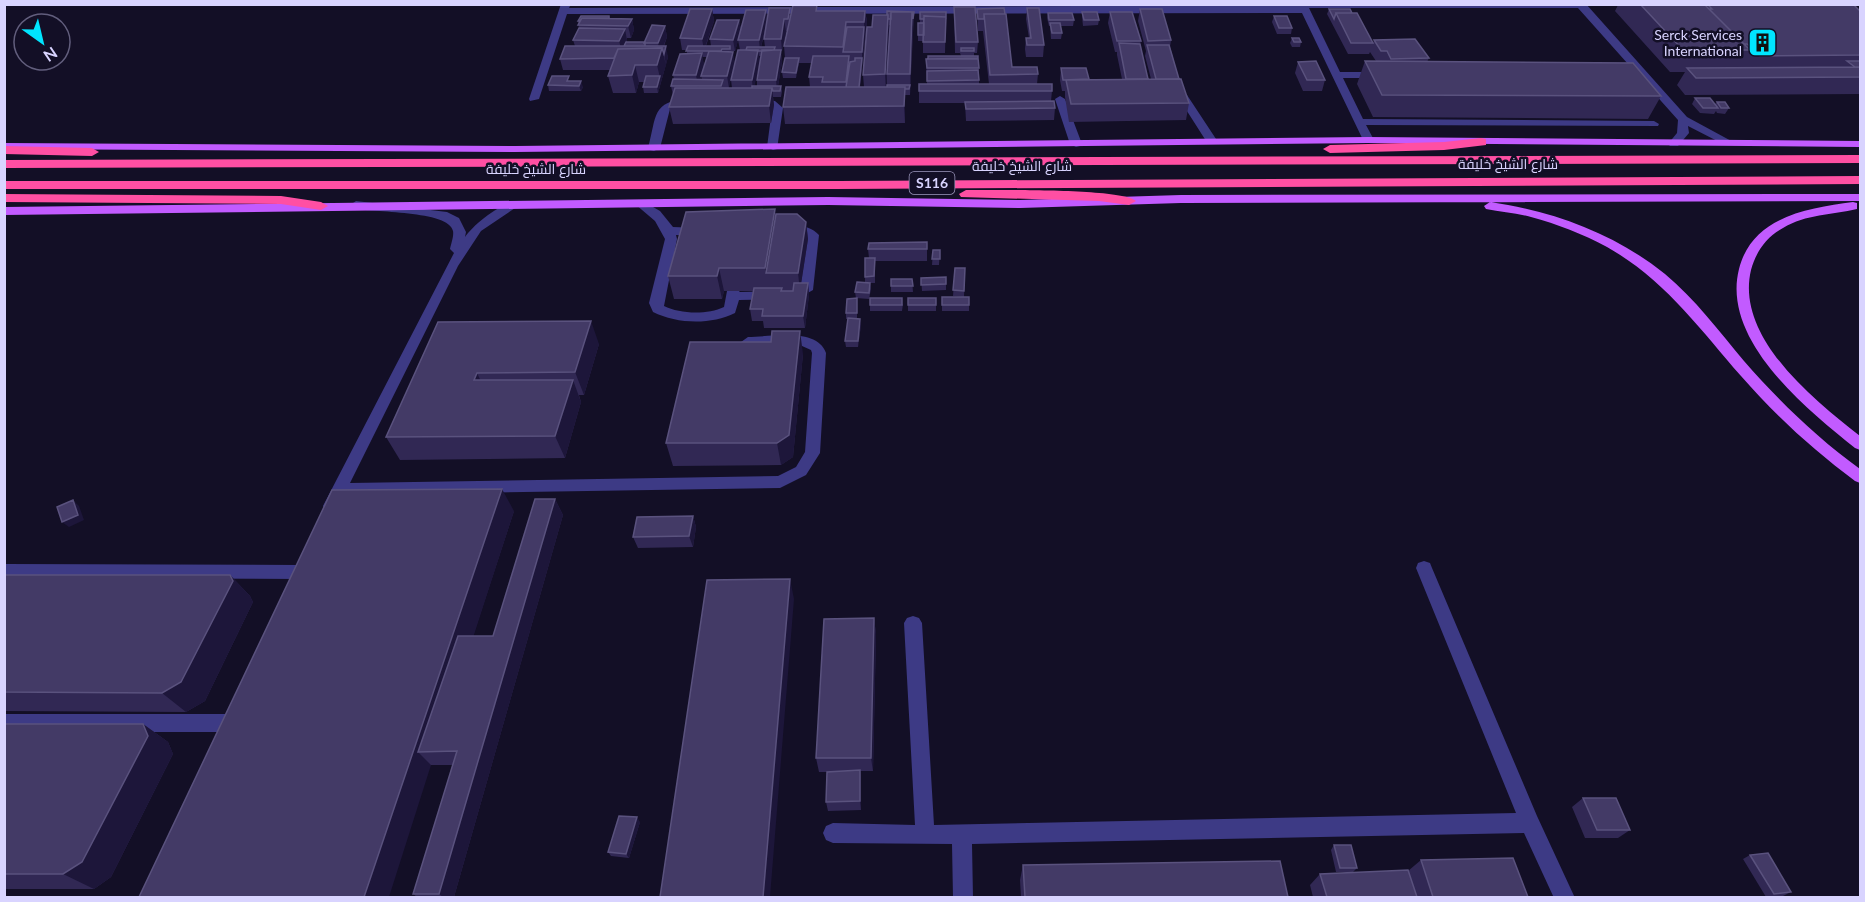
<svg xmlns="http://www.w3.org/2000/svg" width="1865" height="902" font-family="Lato,Cairo,sans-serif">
  <rect width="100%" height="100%" fill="#130f26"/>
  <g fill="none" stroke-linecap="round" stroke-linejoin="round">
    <path fill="#3d3a85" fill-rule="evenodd" d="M561 4H571L569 8 1586 4 1687 117 1735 143 1733 145H1725L1688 126 1689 133 1678 146H1670L1668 144 1677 133 1678 120 1578 8H1309L1340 72H1380L1385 75 1380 78H1343L1363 119 1654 121 1659 124 1658 126 1366 125 1374 140 1368 143 1364 142 1302 13 567 14 539 99 530 101 529 99Z
      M1179 95H1187L1218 142 1216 144H1208L1178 97Z
      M1060 96 1065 99 1082 144 1080 146 1076 147 1070 144 1055 99Z
      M689 99 693 100V104L675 106 670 109 660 148 654 151 650 150 648 148C657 116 651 101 689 99Z
      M755 99 775 101 783 108 777 149 773 150 767 147 772 109 768 106 751 104V100Z
      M641 200 660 211 673 227 699 228 705 232 699 236 676 235 677 239 664 306C680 314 707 315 724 307L727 291 734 287 740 292 795 291 800 288 807 236 802 234 785 233V227C798 225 810 225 819 235L813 290 797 299 739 300 735 313C711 325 677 324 653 312L649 303 665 239 655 221 635 204Z
      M356 201 447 212 459 218 466 232 465 237C473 225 502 201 516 203L518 206 481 231 458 266 350 483 778 476 796 467 805 452 812 353 811 350 802 346 743 345 741 342 748 337C770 337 817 327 826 353L820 453 806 475 780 488 344 495 337 510H325L323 506 454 253 450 249C451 244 454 236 453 231 449 210 372 213 352 208L350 205Z
      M1424 561 1430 563 1432 568 1537 816 1575 898H1554L1524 833 972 844 973 898H953L952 844 833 843 826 840 823 833 826 826 833 823 915 825 904 623 907 618 913 616 919 618 922 623 934 825 1516 813 1416 568 1418 563Z
      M4 564 301 565 307 567 309 572 307 577 301 579 4 578Z
      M4 714H231L237 717 240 723 237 729 231 732H4Z"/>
    <path fill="#c25bff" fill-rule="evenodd" d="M1368 137 1860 141V147L1368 143 515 152 4 149V143L515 146Z
      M1181 195 1860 194V201L1181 203 1020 208 828 205 4 215V207L828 197 1020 200Z
      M1490 202C1553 211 1614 233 1665 274 1695 299 1719 331 1744 361 1779 401 1817 438 1860 469V483L1855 481C1813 450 1775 415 1741 376 1699 328 1664 279 1607 247 1583 234 1557 224 1531 217 1516 213 1501 212 1486 209L1484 206Z
      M1853 202 1857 203V209C1832 215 1806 214 1783 228 1766 237 1756 252 1751 270 1735 337 1814 400 1860 436V450L1855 448C1806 409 1721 340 1739 269 1752 217 1807 208 1853 202Z"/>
    <path fill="#ff4fa3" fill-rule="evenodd" d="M1481 138 1486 139V145L1444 150 1330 153 1323 149 1330 145 1444 142Z
      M4 146 92 148 99 152 92 156 4 154Z
      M1860 155V163L4 168V160Z
      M1860 176V184L838 189H4V181H838Z
      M966 190C991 190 1124 188 1136 201L1129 205 1099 201 961 197 959 194Z
      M4 194 281 196 321 202 328 206 321 210 281 204 4 202Z"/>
  </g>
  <path fill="#312854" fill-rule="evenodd" d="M1598 4H1853L1860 11V94L1685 95 1677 85 1685 72H1670L1615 11 1618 5 1599 6Z
    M954 7 978 42 977 53H974V56L979 68V84H989L983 31H978L977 9 1004 8 1012 67 1038 74 1037 84 1052 91 1051 101 1055 108 1054 120 966 121 965 103H919V84H927L926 59 961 56 960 53H955Z
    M1027 8 1044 45 1043 57H1026L1025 49 1026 38H1029L1026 19Z
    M712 9 714 21 706 46H711L710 39 739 20 741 29 766 10 767 20 790 15 817 11H865L867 21 860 87H864L863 75 872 27 887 15 914 12 910 95H905V123L785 124 783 107 810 87 809 77 812 63H799L796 78H783L782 72 785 58 784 46 787 31H786L782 51H781L782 62 778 86H781L782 91 781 97H773L774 105 771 123 673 124 669 107 673 95 671 86 674 79 673 75 687 54V50H682L680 38ZM889 25H890L887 74V87H886ZM766 28 764 39 765 47H761ZM738 40 740 50 731 80 732 88H729L731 51H735ZM759 56H761L757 80V86H754L760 61ZM702 57H707L701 76 702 80H700L704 65Z
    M1140 9 1171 40 1170 47 1179 79 1189 103 1186 120 1069 122 1065 97V91H1062L1060 80 1061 68 1089 80 1122 79 1117 55V52H1115L1108 23 1110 12 1141 41 1140 44 1148 79H1151L1145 56 1146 51 1138 21Z
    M1329 9 1352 13 1373 43 1374 40 1429 58 1427 62 1661 96 1648 119 1373 117 1357 84 1365 61H1376L1370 52 1369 54H1348L1327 14Z
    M920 12H946L945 53H923V41H918V23H920Z
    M1082 12 1099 20 1098 25 1083 26 1082 17Z
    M1048 13 1074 20 1073 26H1060L1062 33 1061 39H1051L1050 26H1049L1047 18Z
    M609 16 610 18 632 19 634 30 631 38H627V42H645L665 26 667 37 664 46 668 57 658 93H644L643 87 644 82H639L636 93H613L608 76 610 70H563L560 59 575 46 573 40 579 29 578 21Z
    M1274 16 1292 28 1291 34H1277L1272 22Z
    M1292 38 1301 42 1300 47H1292L1290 43Z
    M1298 62 1325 80 1322 91H1303L1295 73Z
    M571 81 583 87 581 91H549L548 85Z
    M1695 98 1715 104 1717 102 1729 108 1725 114 1717 113 1716 111 1714 114 1700 113 1692 104Z
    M776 214 806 222 808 239 801 283H808L809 295 805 328H764L763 321H752L750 309 753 291H724L722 299H674L668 276Z
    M927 242V261H875V283H865V277L869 258 868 249Z
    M933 250H940L939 265H932Z
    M955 268H965L964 297 953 296Z
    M921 278 946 284V290L922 291Z
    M891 279H912L913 292H891Z
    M870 283 871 289 869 299 856 298 855 292Z
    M942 297H969V311H942Z
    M857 298V319L861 325 858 347H846L845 341 848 319H846V313Z
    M908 298H936V311H908Z
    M903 304 902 311H870V305Z
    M438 322 599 344 584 395H579L581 402 565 458 400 460 386 437Z
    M803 354 793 457 781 465 673 466 666 443Z
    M555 499 563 515 454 897H417L413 894 453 765H431L139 897 514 511 473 636H493Z
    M693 516 696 527 693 547 638 548 633 537Z
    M4 575H230L250 596 253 602 205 701 186 712 4 711Z
    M874 618 876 634 873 771H860L861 780V810L828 811 826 802 827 772H819L816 758Z
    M4 724H143L168 742 173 754 111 877 94 889H4Z
    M1583 798 1630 830 1618 838H1585L1572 807Z
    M640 822 629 858 611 856 608 852Z
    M1334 845 1357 868 1353 872H1336L1331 850Z
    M1750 855 1791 892 1783 896 1766 897 1743 859Z
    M1421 860 1528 897H1313L1310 885 1320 874 1408 871Z
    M1023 865 1288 897H1021L1020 880Z"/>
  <path fill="#1d163a" d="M712 9 714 21 704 50 702 39Z
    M766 10 767 21 760 51 759 40Z
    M865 11 866 22 867 16V21L865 39 864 22Z
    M912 12 913 28 910 91V74Z
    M888 15 889 32 886 92 885 74Z
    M632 19 634 30 631 38 628 26Z
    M784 19 786 31 782 51 781 39Z
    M739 20 741 31 735 51 733 40Z
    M665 26 667 37 662 49 666 65 661 82 657 65 660 55 658 43Z
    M864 27 865 39 862 64V52Z
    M625 29 627 40 622 52 619 41Z
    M666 46 668 57 666 65 664 54Z
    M758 50 760 61 753 92 752 80Z
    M781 50 782 62 777 92 776 80Z
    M733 52 735 63 729 88 727 76Z
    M702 53 704 65 698 87 696 75Z
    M799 58V63L796 78V73Z
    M862 58V64L859 94 858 88Z
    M635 65 639 82 636 93 632 75Z
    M660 76 661 82 658 93 657 87Z
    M581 81 583 87 581 91 579 86Z
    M905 87V123L904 106Z
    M772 88 774 105 771 123 769 106Z
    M775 209 778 232 766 273 765 268Z
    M806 222 808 239 800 291 798 273Z
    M719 268 724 291 722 299 717 276Z
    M808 283 809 295 805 328 803 316Z
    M860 319 861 325 858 347V341Z
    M591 321 599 344 584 395 575 372Z
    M800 331 803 354 793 457 781 465 777 443Z
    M477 373 488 396 474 380Z
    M573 380 581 402 565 458 555 436Z
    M502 489 514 511 436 752H418L431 765 389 897H364Z
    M555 499 563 515 454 897H443L439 894Z
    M73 500 79 506 84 520 69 527 62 522Z
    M693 516 696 527 693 547 689 536Z
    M230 575 250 596 253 602 205 701 186 712 162 693Z
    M790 579 794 599 770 897H763Z
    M874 618 876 634 873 771 871 758Z
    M143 724 168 742 173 754 111 877 94 889 63 874Z
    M860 770 861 780V810L860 801Z
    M637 817 640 822 629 858 626 854Z"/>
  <path fill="#433a66" stroke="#5a527e" stroke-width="1.5" d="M1640 4H1704L1750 50H1683Z
    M1707 4H1853L1860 11V55L1760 56 1747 44H1744L1709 9H1712Z
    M793 5H817L816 11H865L864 22H846L843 47 784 46Z
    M954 7H975L978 42H956Z
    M769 8H790L788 19H784L781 39H764Z
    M1004 8 1005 14H984V19H978L977 9Z
    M1027 8H1039L1044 45H1027L1026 38H1031Z
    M690 9H712L702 39 680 38Z
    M1140 9H1162L1171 40 1148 41Z
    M1329 9H1350L1352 13H1336L1334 19Z
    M746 10H766L759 40H738Z
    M887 11 914 12 913 19 912 12H891V19H888V15H887Z
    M891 12H912L910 74H887Z
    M920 12H946V19V17L924 16V19H920Z
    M1082 12H1097L1099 20H1084Z
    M1110 12H1132L1141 41H1117Z
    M1048 13H1072L1074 20H1049Z
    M1336 13H1357L1373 43H1351Z
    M984 14H1006L1012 67H1037L1038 74 990 75Z
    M873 15H888L885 74 863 75 867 27H872Z
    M581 16H609V18H582L580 21H578Z
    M924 16 946 17 945 42H923Z
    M1274 16H1287L1292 28H1279Z
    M582 18 632 19 628 26 578 25Z
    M717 20H739L733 40 710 39Z
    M918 23H924V35H918Z
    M1050 23H1060L1062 33H1052Z
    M652 25 665 26 658 43H644Z
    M847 27H864L862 52H843Z
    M579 28 625 29 619 41 573 40Z
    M1292 38H1299L1301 42H1294Z
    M1415 39 1429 58 1391 59 1387 51H1381L1374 40Z
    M626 42H645V46H624Z
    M1119 43 1140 44 1148 79H1126Z
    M1147 45H1169L1179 79H1156Z
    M565 46H666L664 54 662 48 618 49 614 58 560 59Z
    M688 46H730V49H722L721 51H686Z
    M747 47H775L774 50 762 51 746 50Z
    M662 48 657 65H635L632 75 608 76 618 49Z
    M961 48H974V51H961Z
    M738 50H758L752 80H731Z
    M762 50H781L776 80H757Z
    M709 51 733 52 727 76H701Z
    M702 53 696 75H673L680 54Z
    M813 56H849L846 82H822L823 77H809Z
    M928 56H978V59H928Z
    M785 58H799L796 73 782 72Z
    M855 58H862L859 87H846L850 62 855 61Z
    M978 58 979 68H927L926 59Z
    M1316 61 1325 80H1307L1298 62Z
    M1365 61 1633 63 1661 96 1382 95Z
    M1847 61H1860V67H1855Z
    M1860 67V77L1696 78 1687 68Z
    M1061 68H1086L1089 79 1063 80Z
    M978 70 979 80 927 81V71Z
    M552 76H569L567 81H581L579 86 548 85Z
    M646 76H660L657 87H643Z
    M673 79 723 80 721 86H671Z
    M1181 79 1189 103 1071 104 1066 80Z
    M919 84H1052V91H919Z
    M887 85H910L909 89H905V87H887Z
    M752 86H781L780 91H773L772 88H752Z
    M786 87H905L904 106 783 107Z
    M675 88H772L769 106 669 107Z
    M1695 98H1710L1718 108H1703Z
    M1054 101 1055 108 966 109 965 102Z
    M1717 102H1725L1729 108H1721Z
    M775 209 765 268H719L717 276H668L686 212Z
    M776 214H797L806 222 798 273H766Z
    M927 242V249H868L869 243Z
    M933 250H940V259H932Z
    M865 258H875L874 276 865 277Z
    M955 268H965L964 291 953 290Z
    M946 277V284L921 285V278Z
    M891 279H912L913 286H891Z
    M857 282 870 283 869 293 855 292Z
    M794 283H808L803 316H762L763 309H750L754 288H782L781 291H793Z
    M942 297H969V305H942Z
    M857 298V313H846L847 299Z
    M870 298H902V305H870Z
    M908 298H936V305H908Z
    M848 318 860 319 858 341H845Z
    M591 321 575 372 477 373 474 380H573L555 436 386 437 438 322Z
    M772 331H800L789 435 777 443H666L690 342H771Z
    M502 489 364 897H139L332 490Z
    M535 499H555L439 894H413L457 751 418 752 458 636H493Z
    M73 500 78 515 62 522 57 507Z
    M693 516 689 536 633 537 637 517Z
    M4 575H230L233 581 181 682 162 693 4 692Z
    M790 579 763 897H660L707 580Z
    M874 618 871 758H816L824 619Z
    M4 724H143L148 736 82 862 63 874H4Z
    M860 770V801L826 802 827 772Z
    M1583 798H1616L1630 830H1597Z
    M619 816 637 817 626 854 608 852Z
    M1334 845H1351L1357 868H1340Z
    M1768 853 1791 892 1774 894 1750 855Z
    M1513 858 1528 897H1433L1421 860Z
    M1280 861 1288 897H1025L1023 865Z
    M1408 870 1417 897H1327L1320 874Z"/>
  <defs>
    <symbol id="building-square" viewBox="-11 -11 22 22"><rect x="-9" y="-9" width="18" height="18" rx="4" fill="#00e5ff" stroke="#130f26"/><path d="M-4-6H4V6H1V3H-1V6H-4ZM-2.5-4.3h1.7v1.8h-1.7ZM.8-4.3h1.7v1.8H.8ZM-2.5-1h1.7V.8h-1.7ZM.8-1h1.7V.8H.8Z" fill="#111"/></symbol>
  </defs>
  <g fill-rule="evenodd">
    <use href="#building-square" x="1746" y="26" width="33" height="33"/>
  </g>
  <g text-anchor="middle" stroke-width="5" stroke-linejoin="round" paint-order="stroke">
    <g font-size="14" fill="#d9d4ff" stroke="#130f26" text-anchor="end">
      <text x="1742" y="40">Serck Services<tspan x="1742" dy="16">International</tspan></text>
    </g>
    <g font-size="14" fill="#d9d4ff" stroke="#130f26">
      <text x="1508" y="169">شارع الشيخ خليفة</text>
      <text x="1022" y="171">شارع الشيخ خليفة</text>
      <text x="536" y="174">شارع الشيخ خليفة</text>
    </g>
    <rect fill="#130f26" stroke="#9e99be" stroke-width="1.5" x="909.5" y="172" width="45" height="22" rx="4.5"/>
    <g font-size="14" font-weight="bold" fill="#d9d4ff">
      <text x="932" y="188">S116</text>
    </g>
  </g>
  <rect width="1865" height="902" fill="none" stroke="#d9d4ff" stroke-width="12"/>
  <g transform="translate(42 42) rotate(146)"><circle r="28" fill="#130f26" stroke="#625e7d" stroke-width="1.5"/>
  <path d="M0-4.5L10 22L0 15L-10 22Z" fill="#00e5ff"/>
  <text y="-9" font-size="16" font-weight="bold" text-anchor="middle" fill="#d9d4ff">N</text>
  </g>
</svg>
